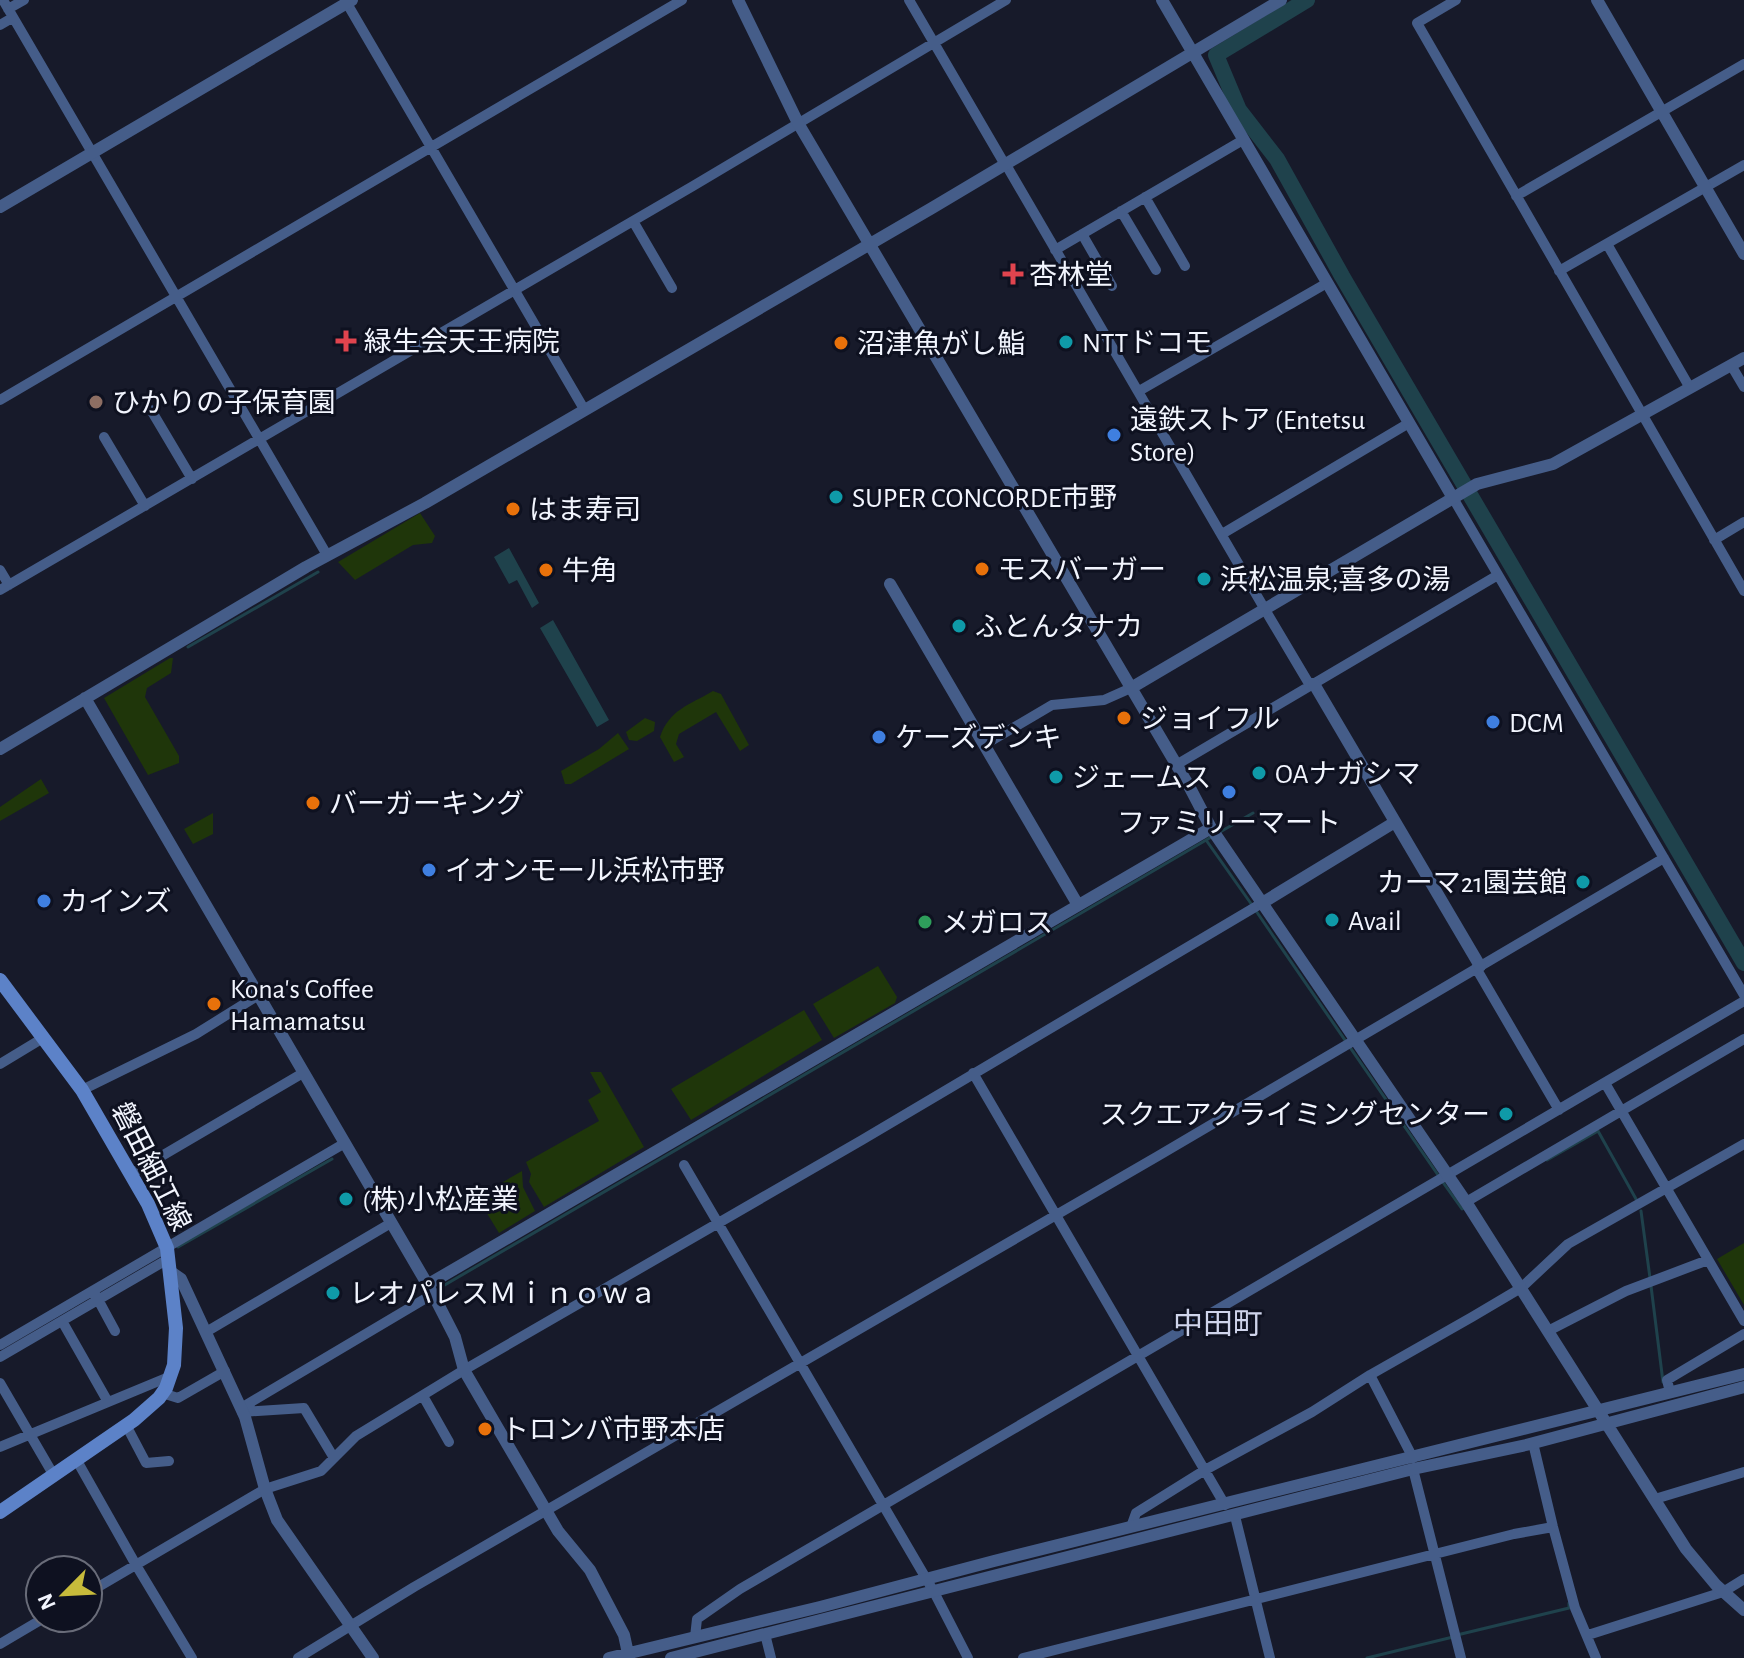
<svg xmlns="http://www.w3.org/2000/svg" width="1744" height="1658" font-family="'Alegreya Sans','Noto Sans JP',sans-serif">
  <rect width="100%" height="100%" fill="#171a2a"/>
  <path fill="#1f360a" d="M420 513 435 536 432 543 413 545 355 580 338 562Z
    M170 658H173L171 673 147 688 145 697 179 756V763L148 775 104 698Z
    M713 691 721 694 749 745 740 751 716 712 679 734 676 744 684 757 674 762 660 737C669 710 689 705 713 691Z
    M645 718 655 722 654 731 637 741 629 740 626 732Z
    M618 733 629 749 571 784H565L561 771 599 749Z
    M41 779 49 793 0 821V807Z
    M213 813V834L193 844 184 829Z
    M878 966 897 997 895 1003 834 1038 813 1004Z
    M804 1010 822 1040 691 1120 671 1089Z
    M590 1072H601L644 1147 544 1207 529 1182 531 1174 526 1162 599 1121 588 1100 601 1092Z
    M522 1171 523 1187 535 1211 499 1233 477 1197Z
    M1744 1243V1305L1717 1259Z"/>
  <path fill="#1f424c" d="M509 548 539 603 532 608 517 580 509 584 494 557Z
    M553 620 609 720 597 727 540 628Z"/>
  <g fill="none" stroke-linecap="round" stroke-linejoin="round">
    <path stroke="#1f424c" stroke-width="3" d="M188 647 318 572
      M1220 832 1253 813
      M1206 840 1252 905
      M1256 911 1438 1175
      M1547 1160 1598 1131 1636 1199
      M1442 1181 1462 1209 1464 1208
      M1641 1211 1650 1278
      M178 1247 332 1159
      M443 1286 1213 836
      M1651 1286 1663 1382
      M1457 1635 1569 1608V1603
      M1367 1658 1453 1637"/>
    <path stroke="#1f424c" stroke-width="16" d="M1307 0 1216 55 1239 110 1277 159 1342 276 1744 963"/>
    <path stroke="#455d89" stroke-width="10" d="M3 0 327 555
      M345 0 584 409
      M909 0 1004 163
      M1456 0 1417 23 1744 591
      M8 9 24 0
      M0 25 12 18
      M1005 163 1267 613 1308 682 1314 684
      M1516 196 1744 64
      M1145 197 1185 266
      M1121 211 1156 270
      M633 221 672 288
      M1082 234 1112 286
      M1607 244 1690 388
      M1055 250 1243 140
      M1559 271 1744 165
      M1731 365 1744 387
      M1139 391 1327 283
      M0 400 682 0
      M151 410 192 479
      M104 437 145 506
      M1453 498 1744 995
      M1222 534 1409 423
      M1714 540 1744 522
      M0 570 9 585
      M0 590 693 186 1006 0
      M984 745 1052 705 1104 700 1131 688
      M1176 765 1498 575
      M1476 968 1559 1110
      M0 1064 43 1038
      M973 1073 1225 1505
      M1605 1083 1744 1321
      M82 1090 196 1034 257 996
      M684 1165 934 1592 968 1658
      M131 1174 303 1073
      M1466 1202 1744 1039
      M95 1294 115 1331
      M62 1321 108 1402
      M1548 1331 1626 1291 1708 1260
      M206 1332 391 1223
      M0 1345 345 1143
      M0 1357 168 1259
      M1370 1375 1413 1458
      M0 1383 53 1474
      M1670 1392 1667 1380 1744 1334
      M162 1393 178 1398 225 1371
      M423 1396 449 1442
      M241 1408 433 1294
      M242 1412 304 1408 334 1458
      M126 1425 146 1463 169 1461
      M1533 1443 1553 1527 1575 1608 1596 1658
      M0 1447 171 1376
      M76 1459 136 1565 192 1658
      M1413 1469 1461 1658
      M1655 1499 1744 1472
      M1235 1516 1270 1658
      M1131 1527 1136 1513 1205 1470 1312 1412 1370 1375 1472 1317 1521 1288 1568 1244 1744 1144
      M88 1593 265 1489 321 1471 356 1436 464 1370 862 1140 1262 903
      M765 1634 771 1658
      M1588 1635 1723 1592 1744 1579
      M695 1637 697 1619 740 1589 1744 1001
      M0 1644 44 1618
      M298 1658 414 1587 1158 1156 1664 858
      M1023 1658 1514 1534 1553 1527"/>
    <path stroke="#455d89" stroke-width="12" d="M738 0 798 123 1189 786 1211 828 1466 1202 1686 1549 1716 1585 1744 1610
      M1162 0 1453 498
      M1597 0 1744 254
      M0 207 352 0
      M890 584 1078 905
      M1314 684 1480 966
      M1131 688 1477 484 1553 464 1744 358
      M85 698 433 1294 455 1337 464 1370 558 1531 590 1570 624 1635 629 1658
      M0 749 306 567 425 503 932 208 1281 0
      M1262 903 1395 822
      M171 1272 181 1279 245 1417 265 1489 277 1520 373 1658
      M427 1285 1211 828
      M609 1658 820 1607 994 1561 1744 1374
      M671 1658 1413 1469 1526 1445 1744 1387"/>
    <path stroke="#5c82c8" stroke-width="14" d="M0 980 82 1090 148 1204 167 1248 176 1328 174 1365 166 1388 159 1398 134 1420 0 1512"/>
  </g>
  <g fill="#e0444e" stroke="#0e1120" stroke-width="3">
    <path d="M1009 262h8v8h8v8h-8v8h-8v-8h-8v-8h8z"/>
    <path d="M342 329h8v8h8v8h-8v8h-8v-8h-8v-8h8z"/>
  </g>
  <g fill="#0f9aa8" stroke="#0e1120" stroke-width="3">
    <circle cx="1066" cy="342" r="8"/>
    <circle cx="836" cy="497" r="8"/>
    <circle cx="1204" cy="579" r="8"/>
    <circle cx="959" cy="626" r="8"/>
    <circle cx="1259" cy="773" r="8"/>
    <circle cx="1056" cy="777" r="8"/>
    <circle cx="1583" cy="882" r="8"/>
    <circle cx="1332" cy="920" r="8"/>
    <circle cx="1506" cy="1114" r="8"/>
    <circle cx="346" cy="1199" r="8"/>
    <circle cx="333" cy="1293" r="8"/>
  </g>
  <g fill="#e8710a" stroke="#0e1120" stroke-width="3">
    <circle cx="841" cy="343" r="8"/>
    <circle cx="513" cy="509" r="8"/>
    <circle cx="982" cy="569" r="8"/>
    <circle cx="546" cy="570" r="8"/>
    <circle cx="1124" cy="718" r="8"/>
    <circle cx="313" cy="803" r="8"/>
    <circle cx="214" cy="1004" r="8"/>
    <circle cx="485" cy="1429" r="8"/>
  </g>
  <circle fill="#8d6e63" stroke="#0e1120" stroke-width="3" cx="96" cy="402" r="8"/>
  <g fill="#3f7fe0" stroke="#0e1120" stroke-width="3">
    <circle cx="1114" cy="435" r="8"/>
    <circle cx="1493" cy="722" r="8"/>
    <circle cx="879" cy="737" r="8"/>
    <circle cx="1229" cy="792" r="8"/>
    <circle cx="429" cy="870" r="8"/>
    <circle cx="44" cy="901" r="8"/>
  </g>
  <circle fill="#2e9e5b" stroke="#0e1120" stroke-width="3" cx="925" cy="922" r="8"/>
  <g text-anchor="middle" stroke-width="6" stroke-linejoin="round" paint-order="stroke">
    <g font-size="28" fill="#f2f5fe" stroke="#0e1120" text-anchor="start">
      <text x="1029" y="284">杏林堂</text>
      <text x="364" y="351">緑生会天王病院</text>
      <text x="1082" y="352">NTTドコモ</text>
      <text x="857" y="353">沼津魚がし鮨</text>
      <text x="112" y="412">ひかりの子保育園</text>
      <text x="1130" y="429">遠鉄ストア (Entetsu<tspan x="1130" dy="32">Store)</tspan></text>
      <text x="852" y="507">SUPER CONCORDE市野</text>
      <text x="529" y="519">はま寿司</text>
      <text x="998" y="579">モスバーガー</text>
      <text x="562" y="580">牛角</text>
      <text x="1220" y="589">浜松温泉;喜多の湯</text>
      <text x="975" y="636">ふとんタナカ</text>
      <text x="1140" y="728">ジョイフル</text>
      <text x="1509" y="732">DCM</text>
      <text x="895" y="747">ケーズデンキ</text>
      <text x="1275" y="783">OAナガシマ</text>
      <text x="1072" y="787">ジェームス</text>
      <text x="329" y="813">バーガーキング</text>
      <text x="1229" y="832" text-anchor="middle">ファミリーマート</text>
      <text x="445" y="880">イオンモール浜松市野</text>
      <text x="1567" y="892" text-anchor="end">カーマ21園芸館</text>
      <text x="60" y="911">カインズ</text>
      <text x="1348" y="930">Avail</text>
      <text x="941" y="932">メガロス</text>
      <text x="230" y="998">Kona's Coffee<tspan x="230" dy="32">Hamamatsu</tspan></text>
      <text x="1490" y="1124" text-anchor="end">スクエアクライミングセンター</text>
      <text x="362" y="1209">(株)小松産業</text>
      <text x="349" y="1303">レオパレスＭｉｎｏｗａ</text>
      <text x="501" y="1439">トロンバ市野本店</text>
    </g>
    <g font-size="28" fill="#f2f5fe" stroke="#0e1120">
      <text transform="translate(152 1166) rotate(63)" y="10">磐田細江線</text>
    </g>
    <g font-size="30" fill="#cfd4eb" stroke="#0e1120">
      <text x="1218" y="1334">中田町</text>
    </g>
  </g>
  <g transform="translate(64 1594) rotate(246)"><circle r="38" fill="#0e1120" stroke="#696c79" stroke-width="2"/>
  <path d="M0-6L14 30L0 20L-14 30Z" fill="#c7bb3b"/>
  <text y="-12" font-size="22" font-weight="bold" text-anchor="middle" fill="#f2f5fe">N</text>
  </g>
</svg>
